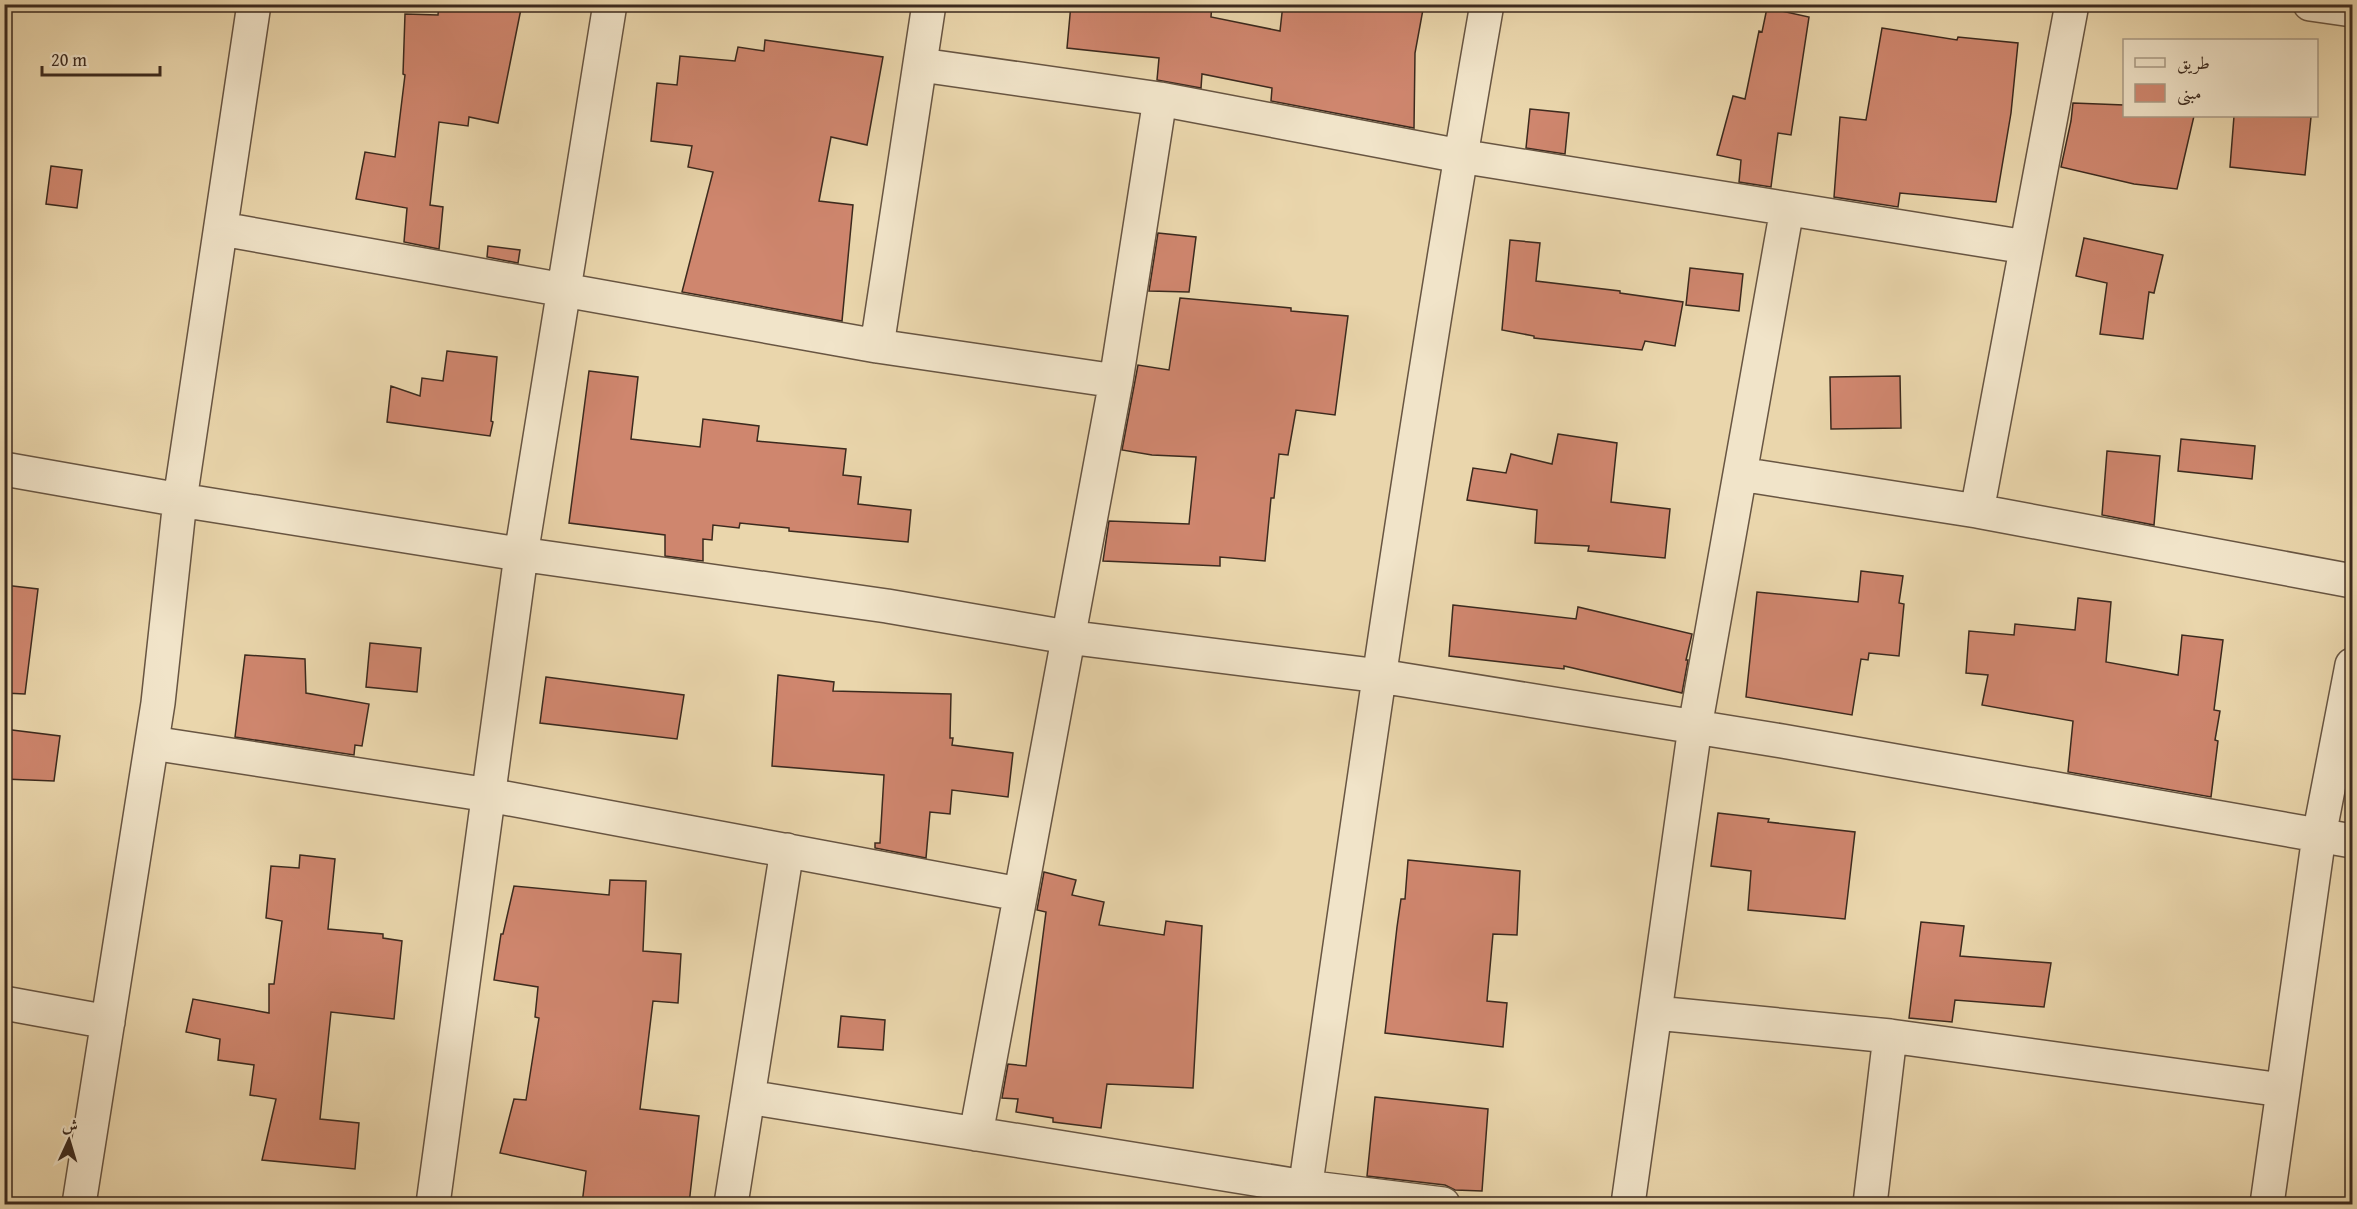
<svg xmlns="http://www.w3.org/2000/svg" width="2357" height="1209" font-family="'Gentium Book Plus',Amiri,serif">
  <rect width="100%" height="100%" fill="#ead6ac"/>
  <filter id="stains"><feTurbulence type="fractalNoise" baseFrequency=".00333" numOctaves="4"/><feColorMatrix values="0 0 0 0 .2 0 0 0 0 .09 0 0 0 0 .02 0 0 0 .5 -.17"/></filter>
  <radialGradient id="worn" r=".72"><stop offset=".6" stop-color="#630" stop-opacity="0"/><stop offset="1" stop-color="#630" stop-opacity=".3"/></radialGradient>
  <path fill="#cf866e" stroke="#3c2a1e" stroke-width="1.5" d="M439 4H522L498 123 469 117 468 126 439 122 430 205 443 207 439 249 404 242 407 208 356 199 365 152 395 157 405 75 403 74 405 14 438 15Z
    M1071 4H1212L1211 17 1280 31 1283 4H1424L1415 53 1414 128 1271 101 1272 88 1202 74 1201 88 1157 80 1159 58 1067 48Z
    M1767 8 1809 17 1791 135 1778 133 1771 187 1739 182 1741 160 1717 155 1733 96 1745 99 1759 31 1762 32Z
    M1882 28 1957 40 1958 37 2018 43 2011 113 1996 202 1900 193 1898 207 1834 197 1840 117 1866 120Z
    M765 40 883 57 867 145 831 137 819 201 853 205 842 321 682 292 713 172 688 167 692 146 651 141 657 83 677 85 680 56 735 61 738 47 764 51Z
    M2073 103 2124 105V116H2194L2177 189 2134 184 2061 167 2071 121Z
    M1530 109 1569 113 1565 154 1526 148Z
    M2234 116 2311 117 2305 175 2230 167Z
    M51 166 82 170 77 208 46 204Z
    M1158 233 1196 237 1189 292 1149 291Z
    M2084 238 2163 255 2154 293 2149 292 2143 339 2100 334 2107 283 2076 276Z
    M1510 240 1540 243 1536 281 1620 291V293L1683 302 1675 346 1645 341 1642 350 1534 338V336L1502 330Z
    M488 246 520 250 518 263 487 257Z
    M1690 268 1743 274 1739 311 1686 305Z
    M1180 298 1291 308V311L1348 316 1335 415 1296 410 1288 455 1279 454 1274 498H1271L1265 561 1220 557V566L1103 561 1109 521 1189 524 1196 457 1152 455 1122 450 1138 365 1169 370Z
    M447 351 497 357 491 421 493 422 490 436 387 422 391 386 420 396 422 378 443 381Z
    M589 371 638 377 631 439 700 447 703 419 759 426 757 441 846 449 843 475 861 477 858 504 911 510 908 542 789 531V528L740 523 739 528 713 525 712 540 703 539V561L665 556V535L569 523Z
    M1900 376 1901 428 1831 429 1830 377Z
    M1558 434 1617 443 1611 502 1670 509 1665 558 1588 551 1589 546 1535 543 1537 510 1467 500 1473 468 1506 473 1511 454 1552 464Z
    M2181 439 2255 446 2252 479 2178 471Z
    M2107 451 2160 456 2154 525 2102 515Z
    M1861 571 1903 576 1899 603 1904 604 1899 656 1869 653 1868 660 1861 659 1852 715 1746 697 1757 592 1858 602Z
    M4 585 38 589 25 694 4 693Z
    M2078 598 2111 602 2106 662 2178 675 2182 635 2223 640 2214 710 2220 711 2215 740 2218 741 2211 797 2068 772 2073 721 1982 705 1988 675 1966 673 1969 631 2014 635 2015 624 2075 630Z
    M1453 605 1576 619 1578 607 1692 634 1686 660H1688L1682 693 1564 666V669L1449 656Z
    M370 643 421 648 417 692 366 687Z
    M245 655 305 659 306 693 369 704 362 746 355 745 354 755 235 737Z
    M778 675 834 682 833 691 951 694 950 738H953L952 745 1013 753 1008 797 952 790 950 814 930 812 926 858 875 848V843H880L884 775 772 766Z
    M546 677 684 695 677 739 540 723Z
    M4 729 60 736 54 781 4 779Z
    M1718 813 1769 819 1768 822 1855 832 1845 919 1748 910 1751 871 1711 866Z
    M300 855 335 859 328 929 383 934V938L402 941 394 1019 331 1012 320 1119 359 1123 355 1169 262 1160 276 1099 250 1095 254 1065 218 1060 220 1039 186 1032 193 999 269 1013V984H274L282 921 266 918 271 866 299 868Z
    M1408 860 1520 871 1517 935 1493 934 1487 1001 1507 1003 1503 1047 1385 1033 1397 927 1401 899H1405Z
    M1044 872 1076 880 1072 895 1104 902 1099 925 1164 935 1166 921 1202 926 1193 1088 1107 1084 1101 1128 1053 1122V1118L1016 1112 1018 1099 1002 1098 1008 1064 1026 1066 1046 912 1037 910Z
    M610 880 646 881 643 951 681 954 678 1003 653 1001 640 1109 699 1116 689 1204H582L586 1171 500 1153 514 1099 526 1100 539 1018 535 1017 538 987 494 980 501 934H503L514 886 609 895Z
    M1921 922 1964 926 1960 956 2051 963 2044 1007 1955 1000 1952 1022 1909 1018Z
    M841 1016 885 1020 883 1050 838 1047Z
    M1375 1097 1488 1109 1482 1191 1455 1190 1445 1185 1367 1176Z"/>
  <g fill="none" stroke-linecap="round" stroke-linejoin="round">
    <defs>
      <path id="minor" d="M2310 4 2352 10
        M921 65 1160 99 1460 156 2026 247
        M222 229 877 346 1116 381
        M877 346 929 4
        M4 469 180 500 506 552 887 606 1067 637 1380 676 1782 741 2352 841
        M1740 474 1977 511 2352 581
        M1977 511 2072 4
        M152 743 489 795 1019 894
        M4 1003 108 1022
        M1656 1013 1890 1036 2282 1090
        M748 1097 1305 1187 1443 1204
        M976 1134 1116 381 1160 99
        M79 1204 158 703 180 500 254 4
        M433 1204 521 555 610 4
        M731 1204 787 850
        M1303 1204C1360 804 1417 403 1487 4
        M1628 1204 1695 727 1787 209
        M1870 1204 1890 1036
        M2267 1204 2319 836 2352 665"/>
    </defs>
    <use href="#minor" stroke="#685542" stroke-width="36"/>
    <use href="#minor" stroke="#f1e4c9" stroke-width="33"/>
  </g>
  <rect width="2357" height="1209" fill="none" stroke="#ead6ac" stroke-width="24"/>
  <rect x="6" y="6" width="2345" height="1197" fill="none" stroke="#3c2a1e" stroke-width="3"/>
  <rect x="12" y="12" width="2333" height="1185" fill="none" stroke="#3c2a1e" stroke-width="1.5"/>
  <rect x="2123" y="39" width="195" height="78" fill="#f1e4c9" stroke="#a99a85" stroke-width="1.5"/>
  <rect x="2135" y="58" width="30" height="9" fill="#f1e4c9" stroke="#a99a85" stroke-width="1.5"/>
  <text x="2177" y="69" font-size="18" fill="#3c2a1e">طريق</text>
  <rect x="2135" y="84" width="30" height="18" fill="#cf866e" stroke="#a99a85" stroke-width="1.5"/>
  <text x="2177" y="99" font-size="18" fill="#3c2a1e">مبنى</text>
  <g transform="translate(69 1140) rotate(4)" stroke="#f1e4c9" stroke-width="4.5" paint-order="stroke">
  <path d="M0-4.5L10 22L0 15L-10 22Z" fill="#3c2a1e"/>
  <text y="-9" font-size="16" font-weight="bold" text-anchor="middle" fill="#3c2a1e">ش</text>
  </g>
  <path d="M42 66v9h118v-9" fill="none" stroke="#3c2a1e" stroke-width="3"/>
  <text x="51" y="66" font-size="18" fill="#3c2a1e" stroke="#f1e4c9" stroke-width="4.5" paint-order="stroke">20 m</text>
  <rect width="100%" height="100%" filter="url(#stains)"/>
  <rect width="100%" height="100%" fill="url(#worn)"/>
</svg>
